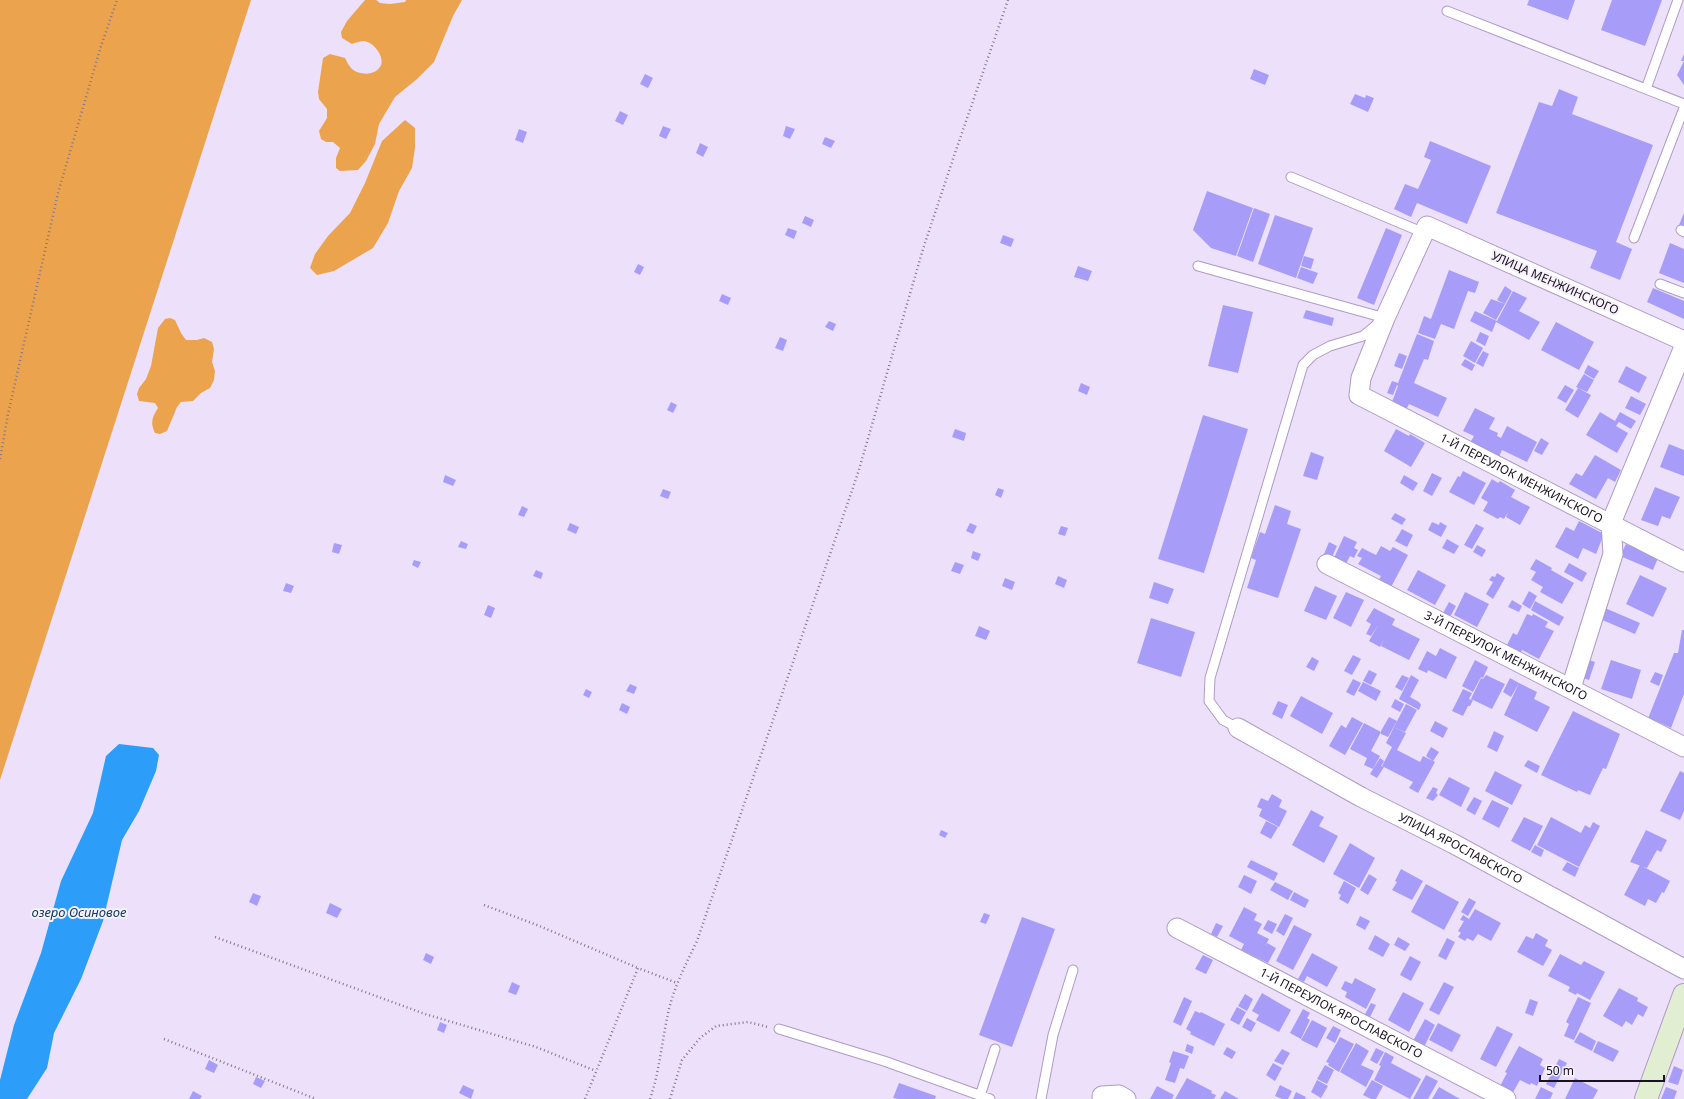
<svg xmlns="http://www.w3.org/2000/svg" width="1684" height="1099" font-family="'Noto Sans',sans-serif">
  <rect width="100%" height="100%" fill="#ede0fb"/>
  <path fill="#eca34d" d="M0 0H251L0 780Z
    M365 0H376L380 3 390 4 405 2 406 0H462L453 16 434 62 417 79 395 97 379 124 375 144 366 161 358 170 340 171 336 168V158L340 148 333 142H326L321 139 319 131 327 118V109L319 99 318 92 323 58 330 54 345 58C347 62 349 66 352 69 359 75 374 76 380 67 386 58 374 42 364 41 360 41 355 43 352 44L342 38 341 32 347 21Z
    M405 120 415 128V148L412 168 399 191 388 223 373 248 334 271 317 275 310 268 315 254 328 236 350 213 365 183 382 141Z
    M170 318 175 320 181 333 186 340H197L204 338 212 342 214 349 212 362 215 371 214 380 210 388 201 393 193 401 181 402 177 407 167 431 160 434 155 433C150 423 152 417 158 408L155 403 139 401 137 394 139 388 146 379 151 366 158 328 165 319Z"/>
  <path fill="#2c9df8" d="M119 744 153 748 159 755 156 771 139 811 122 840 103 921 81 979 54 1033 47 1068 27 1099H0V1080L14 1025 41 953 61 881 93 813 106 756Z"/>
  <path fill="#a79df9" d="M1529 0H1575L1568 20 1527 5Z
    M1612 0H1662L1645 46 1601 30Z
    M1684 54V85L1677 75 1684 61H1681Z
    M1254 69 1269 75 1265 85 1250 79Z
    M645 74 653 78 648 88 640 84Z
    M1559 89 1578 97 1572 114 1653 145 1616 242 1632 249 1620 280 1590 268 1597 251 1496 213 1539 102 1552 106Z
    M1355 94 1365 98 1366 95 1374 98 1368 112 1350 104Z
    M620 111 628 115 623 125 615 121Z
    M663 126 671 129 666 139 659 136Z
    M786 126 795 129 790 139 783 136Z
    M519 129 527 132 523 143 515 140Z
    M825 137 835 141 831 148 822 144Z
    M1430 141 1491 166 1467 224 1417 203 1411 217 1394 209 1405 184 1418 189 1431 160 1424 157Z
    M700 143 708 147 703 157 696 153Z
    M1207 191 1253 208 1236 256 1211 248 1193 230Z
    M1254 208 1270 214 1253 262 1237 256Z
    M1684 213V227L1679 225Z
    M1275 215 1313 228 1296 278 1258 264Z
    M805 216 814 220 811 227 802 223Z
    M788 228 797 231 794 239 785 235Z
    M1386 228 1402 235 1374 305 1357 298Z
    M1003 235 1014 239 1011 247 1000 243Z
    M1670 243 1684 249V283L1659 273Z
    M1304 256 1314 259 1311 269 1301 266Z
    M638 264 644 267 640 275 634 272Z
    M1078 266 1092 271 1088 281 1074 277Z
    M1301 267 1318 273 1313 284 1297 278Z
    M1449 270 1479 282 1475 293 1468 291 1454 329 1441 324 1435 339 1418 333 1424 316 1431 319Z
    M1505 286 1512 291 1505 304 1497 300Z
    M1653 288 1684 301V319L1647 302Z
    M1513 291 1527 298 1519 311 1540 322 1529 340 1496 322 1492 332 1470 321 1475 311 1497 321Z
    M722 294 731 298 728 305 719 301Z
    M1491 299 1505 304 1496 320 1483 313Z
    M1223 305 1253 312 1238 373 1208 366Z
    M1306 310 1334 318 1332 326 1303 318Z
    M829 321 836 324 833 331 825 327Z
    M1556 322 1594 342 1579 370 1541 350Z
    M1480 332 1489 336 1485 346 1476 341Z
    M1417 334 1434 341 1428 360 1424 359 1414 383 1447 398 1438 417 1409 404 1406 410 1392 402 1398 386 1397 385 1393 395 1387 393 1392 381 1398 383Z
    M780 337 787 340 783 351 775 348Z
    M1471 341 1483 348 1475 363 1463 356Z
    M1483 351 1489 354 1483 367 1476 363Z
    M1399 353 1407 356 1402 369 1394 366Z
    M1465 359 1475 365 1472 371 1461 365Z
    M1588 365 1599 371 1594 379 1584 373Z
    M1626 366 1647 377 1639 393 1618 382Z
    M1584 374 1594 380 1587 392 1576 387Z
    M1081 383 1090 387 1087 395 1078 391Z
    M1565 385 1574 390 1566 403 1557 398Z
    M1578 388 1591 395 1578 418 1565 410Z
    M1631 396 1646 404 1640 415 1625 408Z
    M671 402 677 405 673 413 667 410Z
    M1475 408 1495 418 1489 429 1498 433 1497 436 1501 438 1507 426 1537 442 1527 462 1502 450 1499 457 1470 443 1474 436 1463 431Z
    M1600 412 1615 421 1620 412 1636 421 1631 429 1619 422 1616 426 1628 433 1617 453 1586 435Z
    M1203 415 1248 429 1204 573 1158 559Z
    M955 429 966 433 964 441 952 437Z
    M1396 429 1409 436 1410 434 1425 443 1411 467 1384 451Z
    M1541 438 1549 443 1542 455 1534 451Z
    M1669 444 1684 450V476L1660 467Z
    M1311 452 1324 457 1317 480 1303 476Z
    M1595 455 1621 470 1615 482 1608 478 1596 499 1569 484 1576 473 1582 476Z
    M1463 471 1486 483 1474 505 1449 492 1458 476 1460 477Z
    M1432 473 1442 478 1432 496 1423 491Z
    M445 475 456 480 453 486 443 482Z
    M1404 475 1418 483 1413 491 1400 483Z
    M1492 479 1498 483 1500 481 1515 490 1511 497 1530 507 1520 525 1506 517 1508 512 1504 519 1500 517 1498 519 1483 511 1488 502 1481 498Z
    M1655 487 1680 497 1670 519 1662 516 1658 526 1641 520Z
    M998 488 1004 490 1001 498 995 495Z
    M663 489 671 492 668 499 660 496Z
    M1275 505 1291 511 1287 524 1301 529 1278 598 1247 588 1256 560 1251 558 1260 532 1265 534Z
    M522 506 528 509 524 517 518 515Z
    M1395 513 1406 519 1402 525 1391 519Z
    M1579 521 1604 534 1596 554 1583 548 1578 559 1555 547 1566 527 1574 531Z
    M1432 522 1439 525 1440 522 1447 526 1441 537 1428 530Z
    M570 523 579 527 576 534 567 530Z
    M970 523 977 526 973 534 966 531Z
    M1476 524 1484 528 1472 549 1464 545Z
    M1061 526 1068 528 1065 536 1058 534Z
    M1402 529 1413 535 1407 547 1395 541Z
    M1344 536 1357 542 1354 548 1358 550 1354 558 1350 556 1346 564 1334 558Z
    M1447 539 1459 546 1454 554 1442 548Z
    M461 541 468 544 466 549 458 547Z
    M1329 542 1337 546 1332 557 1324 554Z
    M334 543 342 545 339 554 332 552Z
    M1626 544 1658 558 1653 570 1620 556Z
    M1477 545 1486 550 1482 557 1473 552Z
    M1381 546 1390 551 1393 547 1408 555 1390 589 1377 583 1381 576 1358 564 1362 558 1357 556 1362 548 1376 555Z
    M973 551 981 554 978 561 971 558Z
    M1536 559 1552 568 1551 570 1574 583 1562 604 1540 592 1543 587 1531 580 1536 572 1530 569Z
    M414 560 421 562 418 568 412 565Z
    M955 562 964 565 960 574 951 571Z
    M1569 563 1587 573 1582 582 1564 572Z
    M536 570 543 573 541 579 533 576Z
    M1418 570 1446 585 1435 605 1407 590Z
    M1497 573 1505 578 1493 599 1486 594 1493 582 1489 580 1492 576 1495 577Z
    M1640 575 1667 588 1653 617 1626 604Z
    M1058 576 1067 580 1064 588 1055 584Z
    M1005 578 1015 582 1012 590 1002 586Z
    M1154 582 1174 589 1168 604 1149 598Z
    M286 583 294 586 291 593 283 591Z
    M1315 586 1337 596 1326 620 1304 611Z
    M1529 591 1537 596 1530 609 1522 604Z
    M1346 592 1364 600 1351 627 1333 618Z
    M1465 592 1489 604 1477 627 1454 615Z
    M1512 600 1522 606 1519 612 1508 607Z
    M1535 601 1564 617 1559 626 1531 610Z
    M1449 602 1456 606 1449 619 1442 615Z
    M488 605 495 608 491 618 484 615Z
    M1374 608 1395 619 1392 625 1420 639 1409 660 1381 646 1384 639 1380 647 1369 641 1378 625 1371 636 1366 634 1371 624 1366 621Z
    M1605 608 1640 623 1635 634 1600 619Z
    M1527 614 1532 616 1533 614 1548 622 1545 627 1554 631 1539 659 1522 650 1519 656 1505 649 1513 633 1517 635Z
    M1151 618 1195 632 1181 677 1137 663Z
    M979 626 990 631 986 640 975 636Z
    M1682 630H1684V694L1671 728 1656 721 1654 724 1647 721 1674 653H1678Z
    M1440 648 1457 657 1446 679 1428 670 1427 673 1418 669 1427 651 1436 656Z
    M1353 655 1361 659 1352 675 1344 671Z
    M1312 657 1319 661 1314 671 1306 667Z
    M1586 659 1595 662 1589 680 1580 677Z
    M1475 660 1488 667 1483 678 1481 677 1473 692 1462 686Z
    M1611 660 1641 670 1632 699 1601 689Z
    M1369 670 1377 674 1371 685 1363 681Z
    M1655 672 1663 675 1659 686 1650 682Z
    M1402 675 1409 678 1402 691 1395 687Z
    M1411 675 1419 680 1410 697 1419 702 1421 705 1419 710 1399 699Z
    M1486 675 1505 684 1492 709 1471 699 1481 678 1483 679Z
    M1510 678 1519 683 1511 697 1503 692Z
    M1353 679 1361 683 1354 696 1346 692Z
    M1363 682 1381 691 1376 701 1358 691Z
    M1519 683 1537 692 1534 699 1550 707 1537 732 1504 715Z
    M630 684 637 687 634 694 626 691Z
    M586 689 592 692 589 698 583 695Z
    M1463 689 1472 693 1469 699 1473 700 1470 706H1468L1463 716 1452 711Z
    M1301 696 1333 713 1322 734 1290 716Z
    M1395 699 1404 704 1400 712 1391 707Z
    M1278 701 1288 705 1282 719 1272 714Z
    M622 703 630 707 627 714 619 710Z
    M1406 704 1417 710 1405 732 1394 727Z
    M1573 711 1620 734 1606 769 1603 768 1590 795 1578 790 1577 792 1541 775Z
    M1352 717 1363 723 1345 755 1329 746 1341 725 1346 728Z
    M1389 717 1397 721 1388 737 1381 734V731Z
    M1435 721 1448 728 1443 738 1430 731Z
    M1364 723 1381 732 1371 751 1380 756 1373 769 1364 765 1367 758 1350 749Z
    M1394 727 1406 733 1397 750 1420 762 1423 756 1435 762 1418 793 1409 788 1413 782 1382 766 1392 747 1386 743Z
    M1494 731 1504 736 1497 752 1487 747Z
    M1431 747 1439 752 1433 761 1426 756Z
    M1380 758 1384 761 1381 766 1384 767 1377 778 1370 774Z
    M1528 760 1540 766 1537 773 1524 766Z
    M1495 771 1522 785 1512 805 1485 791Z
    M1680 771 1684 773V811L1680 820 1660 811Z
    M1449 777 1470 788 1461 807 1439 795Z
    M1433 787 1438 789 1436 793 1438 795 1433 801 1426 798Z
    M1272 794 1282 800 1279 807 1287 811 1279 827 1259 816 1262 809 1257 807 1261 798 1268 801Z
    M1474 797 1482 801 1475 815 1466 810Z
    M1492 800 1509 808 1499 828 1482 819Z
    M1311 810 1324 817 1319 826 1338 836 1324 863 1292 845Z
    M1524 817 1543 826 1530 851 1511 841Z
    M1551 817 1581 833 1585 825 1590 828 1593 822 1600 826 1579 867 1537 845Z
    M1266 821 1278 827 1271 839 1260 833Z
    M941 830 948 833 945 838 939 835Z
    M1646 830 1667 840 1661 852 1657 850 1647 868 1630 862Z
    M1350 843 1375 858 1359 888 1333 874Z
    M1535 845 1544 850 1541 857 1531 852Z
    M1251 860 1278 873 1274 881 1247 867Z
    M1567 862 1579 868 1575 877 1562 870Z
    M1640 865 1670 881 1664 893 1662 892 1656 903 1648 899 1645 906 1624 895Z
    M1401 869 1423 881 1412 900 1392 890 1397 882 1395 881Z
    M1369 874 1377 879 1368 895 1360 890Z
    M1244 875 1257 881 1251 894 1238 887Z
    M1344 881 1356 888 1348 904 1339 899 1341 895 1338 893Z
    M1275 882 1293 891 1288 900 1270 890Z
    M1426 884 1459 902 1444 930 1411 912Z
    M1294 892 1309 900 1305 908 1290 900Z
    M253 893 261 896 257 906 249 902Z
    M1469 898 1476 902 1468 916 1461 912Z
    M330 903 342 909 337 918 326 913Z
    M1244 907 1257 914 1254 920 1262 924 1257 933 1269 939 1265 946 1267 943 1276 948 1268 963 1241 950 1244 944 1229 936Z
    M1475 909 1501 923 1491 941 1478 934 1473 941 1467 938 1465 941 1458 937 1461 933 1458 931 1464 921 1460 920 1463 915 1469 919Z
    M984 913 990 915 986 924 980 922Z
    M1285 914 1293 918 1284 936 1276 931Z
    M1360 916 1370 921 1365 930 1356 925Z
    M1022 917 1055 929 1012 1047 979 1035Z
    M1268 920 1277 924 1272 934 1263 929Z
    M1216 923 1223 926 1217 937 1211 934Z
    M1294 925 1312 934 1293 970 1276 961Z
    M1536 933 1548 940 1545 946 1552 950 1543 966 1517 952 1526 936 1533 939Z
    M1375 935 1390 944 1383 957 1368 949Z
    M1398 937 1410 944 1405 951 1394 945Z
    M1447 938 1455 942 1446 960 1438 956Z
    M426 953 434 957 431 964 423 960Z
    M1312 953 1338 967 1327 987 1307 976 1304 982 1298 979Z
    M1560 954 1581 965 1584 961 1605 972 1590 1000 1577 993 1576 995 1568 991 1570 987 1548 976Z
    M1203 955 1213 960 1206 974 1195 969Z
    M1410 956 1421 962 1411 981 1400 975Z
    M1355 978 1376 989 1366 1009 1345 997 1347 992 1341 989 1345 981 1352 984Z
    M512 982 520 986 516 995 508 992Z
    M1444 982 1454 987 1439 1015 1429 1010Z
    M1619 988 1638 998 1637 1001 1648 1007 1643 1017 1638 1014 1632 1025 1626 1021 1622 1027 1603 1016Z
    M1403 992 1424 1003 1409 1032 1388 1020Z
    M1262 993 1291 1010 1279 1032 1256 1020 1259 1015 1252 1011Z
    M1245 994 1253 999 1247 1011 1238 1006Z
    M1184 997 1192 1001 1181 1026 1173 1022Z
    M1578 997 1591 1003 1574 1040 1564 1036 1569 1024 1566 1022Z
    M1530 999 1538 1002 1533 1016 1525 1013Z
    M1371 1003 1376 1005 1369 1019 1364 1016Z
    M1237 1007 1246 1012 1239 1025 1230 1020Z
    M1303 1009 1310 1013 1307 1018 1310 1020 1301 1039 1290 1033Z
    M1195 1011 1200 1013 1201 1012 1225 1024 1214 1046 1190 1034 1191 1032 1186 1029Z
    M1247 1018 1256 1023 1251 1032 1242 1027Z
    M1425 1019 1435 1025 1424 1047 1413 1041Z
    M1312 1020 1327 1028 1317 1048 1301 1040Z
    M440 1022 447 1025 444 1033 437 1030Z
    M1438 1023 1461 1035 1452 1052 1429 1040Z
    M1333 1026 1341 1030 1335 1043 1326 1038Z
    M1497 1026 1513 1034 1496 1067 1480 1059Z
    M1580 1032 1596 1041 1592 1051 1574 1042Z
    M1340 1037 1354 1044 1339 1072 1328 1065 1329 1063 1326 1062Z
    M1598 1041 1619 1051 1613 1062 1593 1052Z
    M1356 1043 1369 1051 1361 1065 1374 1071 1366 1087 1340 1072Z
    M1187 1044 1194 1047 1192 1054 1185 1051Z
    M1519 1046 1543 1059 1540 1065 1545 1068 1537 1086 1531 1083 1530 1085 1520 1080 1512 1094 1499 1088 1507 1073 1505 1072Z
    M1227 1047 1236 1052 1232 1059 1223 1054Z
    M1376 1048 1384 1052 1377 1064 1370 1060Z
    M1282 1049 1290 1053 1283 1065 1274 1061Z
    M1173 1051 1189 1056 1184 1069 1180 1068 1175 1083 1165 1080 1171 1063 1169 1062Z
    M1385 1052 1394 1057 1391 1063 1421 1079 1410 1099 1374 1080 1381 1066 1379 1065Z
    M1559 1059 1567 1063 1554 1088 1546 1084Z
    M209 1060 218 1065 214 1073 205 1069Z
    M1273 1063 1282 1068 1275 1081 1266 1075Z
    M1325 1065 1334 1070 1327 1084 1317 1079Z
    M1674 1066 1683 1070 1678 1085 1668 1082Z
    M1426 1075 1438 1081 1428 1099H1413Z
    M256 1077 265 1081 261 1088 253 1084Z
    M1187 1078 1212 1091 1211 1093 1216 1095 1214 1099H1175Z
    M1575 1078 1598 1090 1593 1099H1565Z
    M1317 1080 1328 1086 1321 1098 1311 1092Z
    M1372 1080 1383 1086 1376 1099H1371L1363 1095Z
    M899 1083 936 1096 935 1099H898L893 1098Z
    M463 1085 474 1090 471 1099 459 1093Z
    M1280 1085 1292 1091 1288 1099H1282L1275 1096Z
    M1157 1086 1174 1095 1172 1099H1150Z
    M1439 1087 1460 1099H1432Z
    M1541 1087 1553 1093 1550 1099H1535Z
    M1666 1087 1677 1091 1674 1099H1661Z
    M193 1091 202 1096 200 1099H189Z
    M1225 1091 1239 1099H1220Z
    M1296 1092 1306 1097 1305 1099H1293Z"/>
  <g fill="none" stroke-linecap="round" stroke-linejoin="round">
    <defs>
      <path id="lane" d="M1447 11 1684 104
        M1646 89 1678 0
        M1291 177 1424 233
        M1681 230 1684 232
        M1634 238 1684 108
        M1198 266 1385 318 1363 336 1330 346 1313 355 1303 365 1210 678 1209 701 1223 720 1238 728
        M1660 284 1684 293
        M779 1029 884 1061 990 1099
        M980 1096 995 1049
        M1041 1099 1053 1035 1073 970"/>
      <g id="street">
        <path id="s1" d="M1684 341 1427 226 1385 318 1361 378 1359 395 1684 562"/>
        <path id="s2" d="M1327 564 1684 747"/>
        <path d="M1571 688 1613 554 1611 523 1684 347"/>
        <path id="s3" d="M1238 728 1361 797 1454 844 1684 969"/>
        <path id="s4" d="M1177 928 1506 1099"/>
        <path d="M1102 1096 1119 1095 1126 1099"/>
      </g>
      <path id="secondary" d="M1646 1099 1684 995"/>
    </defs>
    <use href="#lane" stroke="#af9ac4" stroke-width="11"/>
    <use href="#street" stroke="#af9ac4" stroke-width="21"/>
    <use href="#secondary" stroke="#af9ac4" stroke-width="24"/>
    <path stroke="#82778d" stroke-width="2.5" stroke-dasharray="1 3" stroke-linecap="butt" d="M0 459 8 414 58 193 101 46 117 0
      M484 905 537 925 638 968
      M215 937 425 1014 536 1047 596 1071
      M164 1039 316 1099
      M585 1099 638 968 677 983
      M650 1099C660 1070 662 1039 669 1009 675 985 686 964 697 941L858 473 923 249 954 156 1008 0
      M670 1099 682 1060 700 1038 716 1026 748 1022 768 1027"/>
    <use href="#lane" stroke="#fff" stroke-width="9"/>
    <use href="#street" stroke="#fff" stroke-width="19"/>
    <use href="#secondary" stroke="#e2eed2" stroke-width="22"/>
  </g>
  <g text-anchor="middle" stroke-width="4" stroke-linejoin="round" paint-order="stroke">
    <g font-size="12" fill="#1a1121" stroke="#f6f1fa">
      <text transform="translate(1555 283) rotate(24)" y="4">УЛИЦА МЕНЖИНСКОГО</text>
      <text dy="4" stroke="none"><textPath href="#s1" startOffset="647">1-Й ПЕРЕУЛОК МЕНЖИНСКОГО</textPath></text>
      <text dy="4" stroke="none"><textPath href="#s2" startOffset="201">3-Й ПЕРЕУЛОК МЕНЖИНСКОГО</textPath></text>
      <text dy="4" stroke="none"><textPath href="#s3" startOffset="253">УЛИЦА ЯРОСЛАВСКОГО</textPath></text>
      <text dy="4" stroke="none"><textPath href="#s4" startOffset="185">1-Й ПЕРЕУЛОК ЯРОСЛАВСКОГО</textPath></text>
    </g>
    <g font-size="13" font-style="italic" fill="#113c60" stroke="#f6f1fa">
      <text x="79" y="917">озеро Осиновое</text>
    </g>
  </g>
  <path d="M1540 1075v6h124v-6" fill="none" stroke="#1a1121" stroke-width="2"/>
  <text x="1546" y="1075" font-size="12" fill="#1a1121" stroke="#f6f1fa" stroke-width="3" paint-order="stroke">50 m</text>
</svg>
